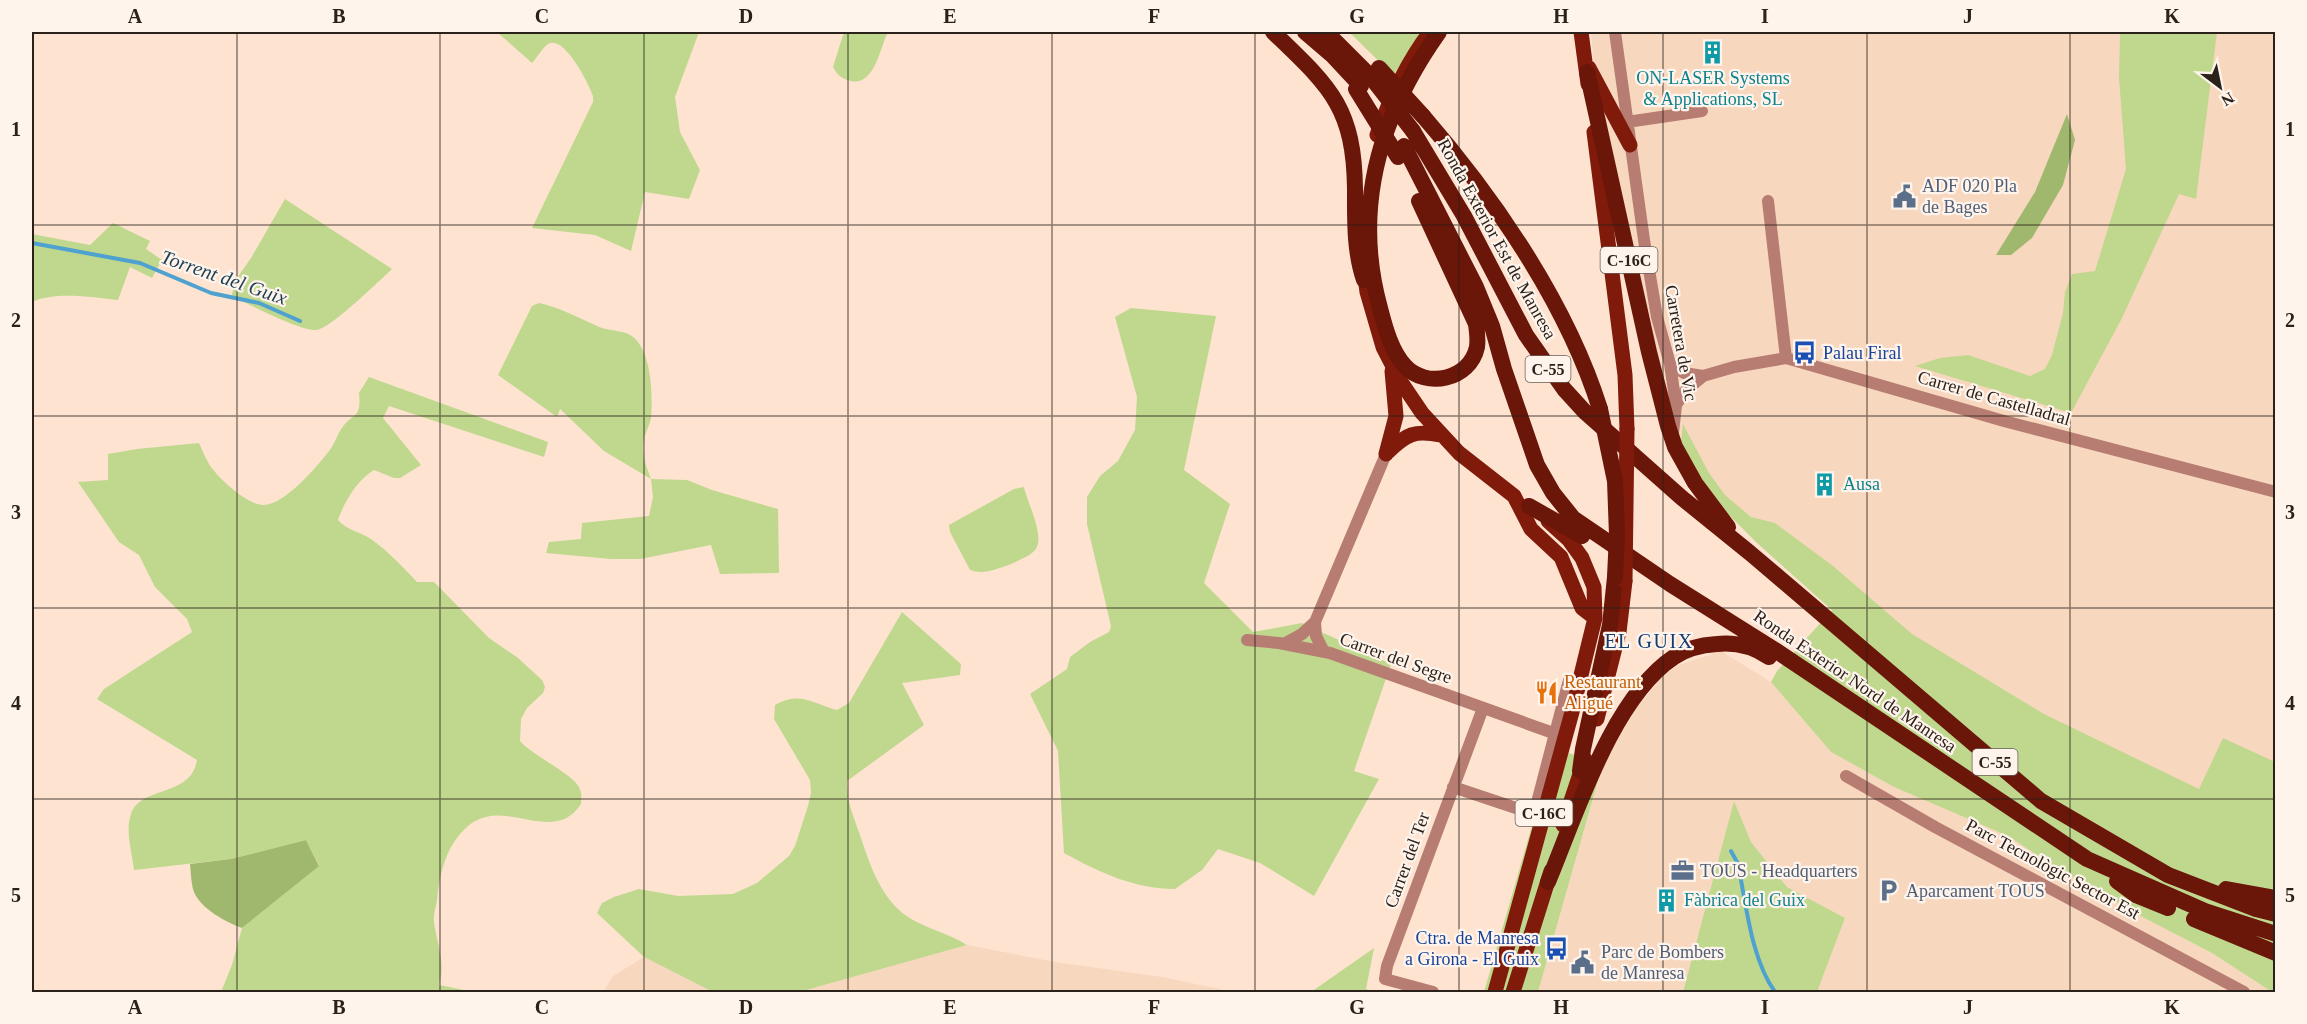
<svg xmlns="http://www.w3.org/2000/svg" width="2307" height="1024" font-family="Georgia,serif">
  <rect width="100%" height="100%" fill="#fee3d0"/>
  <path fill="#f8d7bf" d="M1591 32H2275V889L1901 672 1756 542 1696 475 1669 411 1594 66Z
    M1721 651 1771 682 1831 752 1894 787 2008 836 2046 861 2129 910 2212 953 2272 992H1817L1845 918 1787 887 1751 842 1734 802 1683 992H1538L1603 763 1639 705 1663 676 1679 665Z
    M967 945 1055 962 1162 977 1234 992H799Z
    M644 957 713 992H603L613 976Z"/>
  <path fill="#bfd88e" d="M497 32H699L675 97 680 132 700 170 689 199 645 192 631 251 595 235 532 228 593 102V96C589 84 564 34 548 44 542 48 537 58 532 63Z
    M844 32H888C880 47 875 86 851 81 842 79 837 75 833 67Z
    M1349 32H1424L1393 75Z
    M2120 32H2217L2196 199 2179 194 2122 318 2071 413 1915 366 1940 358 1968 355 2030 376 2045 369 2052 355 2063 313 2065 292 2072 274 2095 271 2126 169 2119 78Z
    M285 199 392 269C379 281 331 328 317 330 303 332 246 304 232 295L235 281 251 258Z
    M113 223 150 241 146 249 162 260 152 278 130 267 118 300C94 297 54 291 32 302V234L90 245Z
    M539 303C558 307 577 317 595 325 604 330 616 330 626 333 652 342 653 395 651 417 650 425 646 431 644 439 641 454 646 466 651 479L687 480 712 490 778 509 779 573 720 574 711 545 640 559H611L546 553 549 542 581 539 582 523 649 516 653 497 651 479 604 451 560 409 557 417 498 375 532 306Z
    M1131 308 1216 316 1184 470 1230 504 1204 583 1253 632 1302 623 1391 664 1354 771 1379 779 1314 896 1260 863 1218 849 1202 870 1175 889C1134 889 1099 872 1064 853L1058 751 1030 694 1067 669 1070 657 1090 642 1109 632 1111 626 1087 524V497L1100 476 1118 461 1135 430 1137 397 1115 317Z
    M369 377 548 442 544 457 389 406 383 418 421 465 400 478H394L374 470C358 479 344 502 338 520 347 530 360 532 371 539 388 551 403 567 417 582H434L489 638 518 658 542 680 545 687 543 693 527 708 521 719 520 741C533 756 575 775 580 789 582 794 581 799 581 804 553 847 505 795 468 826 446 845 440 872 437 900 436 907 433 915 434 922 437 945 446 963 439 985L474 992H221L232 965 242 928 319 865 306 840 231 859 134 870C132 852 125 831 131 814 141 785 191 798 197 760L97 699 104 689 192 632 187 619 155 587 139 555 119 542 78 482 108 480V454L137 449 199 443C202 450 205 457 209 464 217 477 247 505 263 505 283 506 317 467 329 451 334 445 336 438 340 431 351 412 362 421 359 393Z
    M1683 424 1709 473 1725 495 1751 517 1775 523 1833 566 1912 634 2044 714 2199 789 2223 738 2275 762V992H2272L2212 953 2129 910 2046 861 2008 836 1894 787 1831 752 1771 682 1777 671 1832 610 1756 542 1724 510 1696 475 1681 442Z
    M1024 487C1027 502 1046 538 1035 550 1030 556 1019 560 1011 564 997 569 984 575 970 570L950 532 949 525 1014 489Z
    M902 612 961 664 960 675 902 683 924 725 847 781C847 803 853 815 860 835 870 865 881 899 908 917 927 929 948 933 967 945L799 992H713L644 957 597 913 602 903 614 897 639 889 678 896 733 894 757 883 789 856 795 846 808 806 811 793 810 780 774 719 775 705C801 691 811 703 837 710L849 703Z
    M1554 749 1603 763 1538 992H1484Z
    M1734 801 1751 842 1787 887 1845 918 1817 992H1683Z
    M1374 948 1366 989 1375 992H1311Z"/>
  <path fill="#a0b86d" d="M2067 114 2075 140 2063 185 2032 238 2011 255H1996L2035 192Z
    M306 840 319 866 242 928C226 922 201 909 194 892 191 884 191 872 190 864L231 859Z"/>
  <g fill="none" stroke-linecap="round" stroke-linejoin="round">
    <path stroke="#4fa2cf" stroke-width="4" d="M32 243 140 263 211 293 259 303 300 321
      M1731 851 1738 864C1746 903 1751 959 1775 992"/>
    <path stroke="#b77d72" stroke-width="12" d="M1615 32 1644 240 1657 317 1670 364 1676 405 1673 433
      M1627 122 1702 111
      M1768 201 1786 358
      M1670 364 1684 373 1703 376
      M1676 405 1686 390 1703 376 1734 367 1786 358 2004 421 2276 492
      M1247 640 1279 643 1330 653 1556 734
      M1284 644 1302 634 1315 622
      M1324 652 1316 636 1315 622 1386 454
      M1846 776 1935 827 2244 992
      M1453 787 1534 814 1569 680
      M1433 992 1385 979 1387 966 1483 708"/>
    <path stroke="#801a0a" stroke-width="15" d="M1581 32 1588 84
      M1589 68 1630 145
      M1594 132 1625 375 1627 429
      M1377 135C1390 98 1406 64 1430 32
      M1364 269 1367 292 1383 347 1401 382 1422 413 1459 453 1514 496 1531 529 1561 557 1582 608 1595 618
      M1388 452C1406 434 1415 430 1440 435
      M1386 454 1396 416 1392 371
      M1597 719 1619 632 1625 581
      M1563 825 1585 759
      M1495 992 1572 712 1595 618 1594 587 1582 558 1569 540 1548 521
      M1513 992 1551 871"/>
    <path stroke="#6a1609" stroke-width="16" d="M1273 32C1329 86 1354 106 1355 189 1355 219 1354 251 1364 280
      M1305 32 1333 56 1361 86
      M1326 32 1371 77
      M1587 72 1649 352 1668 426 1675 447 1695 483 1728 527
      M1423 116C1495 199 1567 304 1600 409
      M1413 131 1464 216 1526 335 1564 389 1585 412 1682 498 1750 553 2041 801 2168 875 2256 909 2276 914
      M1404 146 1476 287 1492 326 1504 369 1537 465 1553 493 1573 518 1670 584 1775 650 2087 859 2205 911 2276 934
      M1419 201 1476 324C1477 331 1478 340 1477 347 1470 380 1426 389 1405 366 1391 351 1385 327 1380 308 1352 207 1380 115 1439 32
      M1529 506 1582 536
      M1580 771 1583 749 1610 625 1615 577
      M2117 881 2136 895 2168 908
      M1548 882C1576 815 1612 698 1674 657 1687 648 1702 645 1717 644 1736 642 1754 647 1769 657
      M2226 889 2276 898
      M2194 919 2276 953"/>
    <path stroke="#801a0a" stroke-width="15" d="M1625 581 1627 429"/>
    <path stroke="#6a1609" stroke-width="16" d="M1379 68 1423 116
      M1371 77 1413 131
      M1356 89 1398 157
      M1600 409 1615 481 1617 535 1615 577"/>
  </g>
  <path fill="none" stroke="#2a211a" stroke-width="1.5" stroke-opacity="0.55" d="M237 32V992M440 32V992M644 32V992M848 32V992M1052 32V992M1255 32V992M1459 32V992M1663 32V992M1867 32V992M2070 32V992M32 225H2276M32 416H2276M32 608H2276M32 799H2276"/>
  <defs>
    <symbol id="building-bare" viewBox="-9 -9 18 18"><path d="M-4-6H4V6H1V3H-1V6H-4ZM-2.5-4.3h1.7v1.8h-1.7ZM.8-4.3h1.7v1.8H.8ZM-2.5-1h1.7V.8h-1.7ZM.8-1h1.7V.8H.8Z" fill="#0f9aa8" stroke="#fff4ec" stroke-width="2.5" paint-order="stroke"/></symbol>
    <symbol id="civic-bare" viewBox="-9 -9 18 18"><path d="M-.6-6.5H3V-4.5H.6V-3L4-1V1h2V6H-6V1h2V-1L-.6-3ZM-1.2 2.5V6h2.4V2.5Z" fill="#5c6f8a" stroke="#fff4ec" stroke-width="2.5" paint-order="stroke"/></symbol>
    <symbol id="bus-bare" viewBox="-9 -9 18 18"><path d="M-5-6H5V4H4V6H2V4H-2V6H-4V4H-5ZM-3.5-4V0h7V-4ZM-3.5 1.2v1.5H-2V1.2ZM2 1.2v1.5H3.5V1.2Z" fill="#1a4fb4" stroke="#fff4ec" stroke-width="2.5" paint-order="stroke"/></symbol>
    <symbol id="restaurant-bare" viewBox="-9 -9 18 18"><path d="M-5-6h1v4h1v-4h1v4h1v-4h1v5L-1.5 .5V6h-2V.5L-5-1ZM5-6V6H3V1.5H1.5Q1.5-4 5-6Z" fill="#e8710a" stroke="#fff4ec" stroke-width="2.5" paint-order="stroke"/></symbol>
    <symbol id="office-bare" viewBox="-9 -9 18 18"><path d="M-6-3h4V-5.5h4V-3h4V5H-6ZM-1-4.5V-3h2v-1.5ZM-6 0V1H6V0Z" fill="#5c6f8a" stroke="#fff4ec" stroke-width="2.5" paint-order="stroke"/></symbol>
    <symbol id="parking-bare" viewBox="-9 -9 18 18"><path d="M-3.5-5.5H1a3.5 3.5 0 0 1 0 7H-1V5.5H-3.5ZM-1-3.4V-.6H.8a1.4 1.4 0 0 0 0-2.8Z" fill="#5c6f8a" stroke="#fff4ec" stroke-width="2.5" paint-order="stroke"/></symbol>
  </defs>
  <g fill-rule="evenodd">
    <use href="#building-bare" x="1696" y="36" width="33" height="33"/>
    <use href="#civic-bare" x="1888" y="180" width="33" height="33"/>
    <use href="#bus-bare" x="1788" y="336" width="33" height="33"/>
    <use href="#building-bare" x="1808" y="468" width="33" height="33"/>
    <use href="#restaurant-bare" x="1530" y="676" width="33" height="33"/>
    <use href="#office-bare" x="1666" y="854" width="33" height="33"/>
    <use href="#parking-bare" x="1872" y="874" width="33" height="33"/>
    <use href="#building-bare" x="1650" y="884" width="33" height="33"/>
    <use href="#bus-bare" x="1540" y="932" width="33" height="33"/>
    <use href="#civic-bare" x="1566" y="946" width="33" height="33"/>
  </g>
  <g text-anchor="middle" stroke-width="4.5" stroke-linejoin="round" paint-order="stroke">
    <g fill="#fff4ec" stroke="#6a6059" stroke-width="1.5">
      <rect x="1600.5" y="247" width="57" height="26" rx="4.5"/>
      <rect x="1525.5" y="356" width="45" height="26" rx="4.5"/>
      <rect x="1972.5" y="749" width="45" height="26" rx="4.5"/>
      <rect x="1515.5" y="800" width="57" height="26" rx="4.5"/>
    </g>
    <g font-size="16" font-weight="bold" fill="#2a211a">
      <text x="1629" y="266">C-16C</text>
      <text x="1548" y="375">C-55</text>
      <text x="1995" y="768">C-55</text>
      <text x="1544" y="819">C-16C</text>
    </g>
    <g font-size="18" fill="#0d838f" stroke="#fff4ec" text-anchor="start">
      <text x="1713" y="84" text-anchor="middle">ON-LASER Systems<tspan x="1713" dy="21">&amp; Applications, SL</tspan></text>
      <text x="1843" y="490">Ausa</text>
      <text x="1684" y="906">Fàbrica del Guix</text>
    </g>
    <g font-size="18" fill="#4e5e75" stroke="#fff4ec" text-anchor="start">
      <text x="1922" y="192">ADF 020 Pla<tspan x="1922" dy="21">de Bages</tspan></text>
      <text x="1700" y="877">TOUS - Headquarters</text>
      <text x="1906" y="897">Aparcament TOUS</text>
      <text x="1601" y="958">Parc de Bombers<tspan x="1601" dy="21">de Manresa</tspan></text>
    </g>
    <g font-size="18" fill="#2a211a" stroke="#fff4ec">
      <text transform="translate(1497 239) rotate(61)" y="6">Ronda Exterior Est de Manresa</text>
      <text transform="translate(1681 343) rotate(80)" y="6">Carretera de Vic</text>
      <text transform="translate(1994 398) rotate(16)" y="6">Carrer de Castelladral</text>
      <text transform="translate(1396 658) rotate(20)" y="6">Carrer del Segre</text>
      <text transform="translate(1855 681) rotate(34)" y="6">Ronda Exterior Nord de Manresa</text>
      <text transform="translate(1407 860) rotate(-70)" y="6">Carrer del Ter</text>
      <text transform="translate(2053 869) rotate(28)" y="6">Parc Tecnològic Sector Est</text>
    </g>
    <g font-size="18" fill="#164399" stroke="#fff4ec" text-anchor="start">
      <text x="1823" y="359">Palau Firal</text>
      <text x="1539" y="944" text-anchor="end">Ctra. de Manresa<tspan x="1539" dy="21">a Girona - El Guix</tspan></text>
    </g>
    <g font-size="18" fill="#c56008" stroke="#fff4ec" text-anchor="start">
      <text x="1564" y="688">Restaurant<tspan x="1564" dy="21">Aligué</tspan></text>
    </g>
    <g font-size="20" font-style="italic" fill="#1a3e51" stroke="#fff4ec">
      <text transform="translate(224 277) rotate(19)" y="7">Torrent del Guix</text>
    </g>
    <g font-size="20" letter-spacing="1.5" fill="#143b6f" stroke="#fff4ec">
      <text x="1649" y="648">EL GUIX</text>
    </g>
  </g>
  <rect width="2307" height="1024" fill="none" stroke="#fff4ec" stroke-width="66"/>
  <g transform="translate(2220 87) rotate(148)" stroke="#fff4ec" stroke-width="4.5" paint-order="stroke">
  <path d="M0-4.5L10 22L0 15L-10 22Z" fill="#2a211a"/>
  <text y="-9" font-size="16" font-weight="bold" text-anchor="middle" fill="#2a211a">N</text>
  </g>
  <rect x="33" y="33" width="2241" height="958" fill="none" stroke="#2a211a" stroke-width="2"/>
  <g font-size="20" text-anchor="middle" font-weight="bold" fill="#2a211a">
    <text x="135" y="23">A</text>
    <text x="339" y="23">B</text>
    <text x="542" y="23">C</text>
    <text x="746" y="23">D</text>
    <text x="950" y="23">E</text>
    <text x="1154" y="23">F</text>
    <text x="1357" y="23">G</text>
    <text x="1561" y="23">H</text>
    <text x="1765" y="23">I</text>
    <text x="1968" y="23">J</text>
    <text x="2172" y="23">K</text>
    <text x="16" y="136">1</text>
    <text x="2290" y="136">1</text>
    <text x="16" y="327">2</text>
    <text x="2290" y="327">2</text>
    <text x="16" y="519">3</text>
    <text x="2290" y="519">3</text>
    <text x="16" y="710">4</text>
    <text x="2290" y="710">4</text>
    <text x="16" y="902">5</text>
    <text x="2290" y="902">5</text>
    <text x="135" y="1014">A</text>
    <text x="339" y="1014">B</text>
    <text x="542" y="1014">C</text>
    <text x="746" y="1014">D</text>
    <text x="950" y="1014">E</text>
    <text x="1154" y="1014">F</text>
    <text x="1357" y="1014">G</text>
    <text x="1561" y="1014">H</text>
    <text x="1765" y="1014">I</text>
    <text x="1968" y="1014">J</text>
    <text x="2172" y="1014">K</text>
  </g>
</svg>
